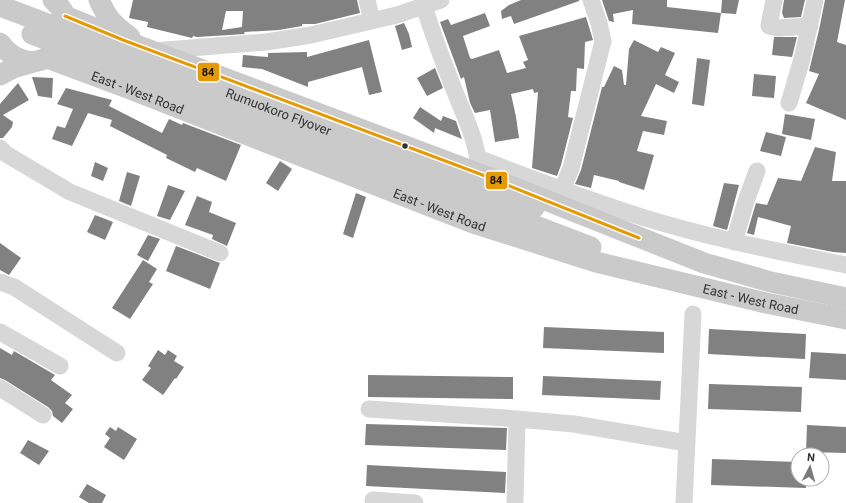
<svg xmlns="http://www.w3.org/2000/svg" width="846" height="503" font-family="Roboto,sans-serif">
  <rect width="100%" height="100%" fill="#fff"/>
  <path fill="#818181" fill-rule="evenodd" d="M133 0H357L360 13 315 24H302V26L279 30 244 32 245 34 197 37 193 36 192 38 147 27 148 22 129 18ZM226 11H243L242 27 222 30Z
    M521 0H579V1L514 24 511 16 502 19 501 11 509 5Z
    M602 0H667V7L721 13 718 33 632 24 633 10 613 14 614 22 609 21Z
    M722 0H739L736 14 721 13Z
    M784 0H805L801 17 784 18 782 13Z
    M825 0H845L837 42 846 45V120L806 103 819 74 809 71 819 30Z
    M485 13 490 26 463 36 470 58 472 59 499 50 507 73 526 68 523 62 528 60 519 36 586 17 593 40 585 42 584 69 577 68 576 91H571L568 117 573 118 561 165 557 176 532 168 538 92 534 93 533 89 511 94 516 117 519 138 495 142 490 110 475 113 470 103 464 77 461 79 440 22 448 19 451 25Z
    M404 23 409 34 412 47 402 50 395 26Z
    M774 37H797L792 57 772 55Z
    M369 40 382 92 369 95 362 67 308 82V87L262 69 242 67 243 55 268 57V53L307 52V57Z
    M634 40 658 52 661 47 675 53 665 75 679 82 674 93 656 84 641 116 667 121 664 135 643 131 637 151 654 155 644 190 619 182V181L594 175 591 188 575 184 581 170 602 87H604L614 66 622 70 624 85H626L629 49Z
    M697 58 710 60 704 106 692 104Z
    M435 68 443 88 427 96 417 78Z
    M754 74 776 76 774 98 752 96Z
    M32 77 53 78 52 98 38 96Z
    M18 83 29 100 3 115 13 122 12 127 3 138H0V104Z
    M66 88 112 100 109 106 162 133 169 119 182 125 183 123 241 145 226 181 197 168 195 172 166 158 167 155 110 126 112 120 88 113 72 146 52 139 57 126 65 128 73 109 57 104Z
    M420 107 441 121 443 116 456 121 462 139 435 128 434 133 413 118Z
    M785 114 815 119 811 140 782 134Z
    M766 132 786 137 781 156 760 151Z
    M815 147 836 152 832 181H846V253L833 252 787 243 791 226 758 217 754 235 747 233 756 203 767 205 778 178 801 181Z
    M280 161 292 169 278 191 266 183Z
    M95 162 108 168 103 181 91 176Z
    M127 172 140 176 131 206 119 201Z
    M724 183 739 185 727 230 713 226Z
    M168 185 185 191 170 220 157 216Z
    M356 193 366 197 353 238 343 234Z
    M197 196 212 202 209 212 236 223 227 246 212 239 213 235 185 225Z
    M95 215 113 222 105 240 87 232Z
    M148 235 160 239 148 261 137 255Z
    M0 243 21 258 9 275 0 270Z
    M176 246 220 263 210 289 166 271Z
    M143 260 157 269 149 282 153 284 130 319 112 308Z
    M544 327 664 332V353L543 348Z
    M709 329 806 334 805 359 708 354Z
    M0 348 12 355 14 351 55 375 51 380 72 395 65 403 73 409 62 423 53 416 52 411 48 407 5 380 0 378Z
    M158 350 165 355 168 350 177 356 174 361 184 367 176 379 175 378 163 395 142 380 151 368 148 366Z
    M811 352 846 354V380L809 378Z
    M368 375 513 377V399L368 397Z
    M543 376 661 381 660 400 542 395Z
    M709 384 802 387 801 412 708 409Z
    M366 424 507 428 506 450 365 445Z
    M807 425 846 427V453L806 452Z
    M110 427 116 431 118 427 137 439 124 460 104 447 110 438 105 434Z
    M28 440 49 451 39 465 20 453Z
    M712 459 798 462V479H806V488L711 485Z
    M367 465 506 472 505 493 366 486Z
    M87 484 106 495 102 503H89L79 497Z"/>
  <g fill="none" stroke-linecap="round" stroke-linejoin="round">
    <path stroke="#d7d7d7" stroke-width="17" d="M367 0 372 21
      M774 0 770 20 769 26 778 28 810 26
      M424 6C433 35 444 64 455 92 465 117 477 141 479 168
      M153 51 266 42 311 35 397 15 441 0
      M789 103 802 59 815 0
      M0 148 6 154 70 192 220 253
      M478 158C532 179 586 199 642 217 709 238 777 251 846 265
      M562 190 571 168 603 41 599 23 591 0
      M734 242 746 201 757 171
      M0 282 14 287 117 353
      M0 332 60 366
      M0 388 43 415
      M369 409 506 418 574 424 687 443
      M373 500 415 503
      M515 503 517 419
      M684 503 693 314"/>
    <g stroke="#cacaca" stroke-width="21">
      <path d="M99 0C108 20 113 24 130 37"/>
      <path d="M65 16 123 40 480 174 704 263 771 282 846 298"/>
      <path d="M0 43C13 61 34 68 53 54 60 49 64 41 65 33 66 28 67 20 65 15 62 9 58 4 53 0"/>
      <path id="s1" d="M47 58 130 89 473 223 596 262 766 303 846 319"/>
      <path d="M0 75 13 68 34 62"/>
      <path d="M528 223 591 247"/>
    </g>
    <g stroke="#cacaca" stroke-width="21">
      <path id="s2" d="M0 6 534 208"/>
      <path d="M32 34 161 84 528 223"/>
    </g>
    <defs>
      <path id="bus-1" d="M65 16 123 40 480 174 639 238"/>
    </defs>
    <use href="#bus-1" stroke="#fff" stroke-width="6"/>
    <use href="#bus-1" stroke="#e39a05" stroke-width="3"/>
  </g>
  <circle fill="#333" stroke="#fff" stroke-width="1.5" cx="405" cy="146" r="3.5"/>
  <g text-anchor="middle" stroke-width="4" stroke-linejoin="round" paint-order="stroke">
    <g font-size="13" fill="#333" stroke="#fff">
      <text dy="5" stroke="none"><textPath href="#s1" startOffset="97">East - West Road</textPath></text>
      <text dy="5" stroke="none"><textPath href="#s2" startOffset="298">Rumuokoro Flyover</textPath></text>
      <text dy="5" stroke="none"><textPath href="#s1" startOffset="421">East - West Road</textPath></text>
      <text dy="5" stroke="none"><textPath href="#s1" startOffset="745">East - West Road</textPath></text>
    </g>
  </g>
  <g stroke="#fff" stroke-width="1.5">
    <rect x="197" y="62" width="23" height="20" rx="4" fill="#e39a05"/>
    <rect x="485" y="171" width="23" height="19" rx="4" fill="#e39a05"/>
  </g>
  <g font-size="11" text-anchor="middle" font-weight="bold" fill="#111">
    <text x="208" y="76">84</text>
    <text x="496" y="184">84</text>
  </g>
  <g transform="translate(810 467) rotate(6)"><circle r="19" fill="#ffffff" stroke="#adadad"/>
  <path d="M0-3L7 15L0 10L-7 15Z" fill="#7a7a7a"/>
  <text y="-6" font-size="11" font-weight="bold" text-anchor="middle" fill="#333333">N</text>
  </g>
</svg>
